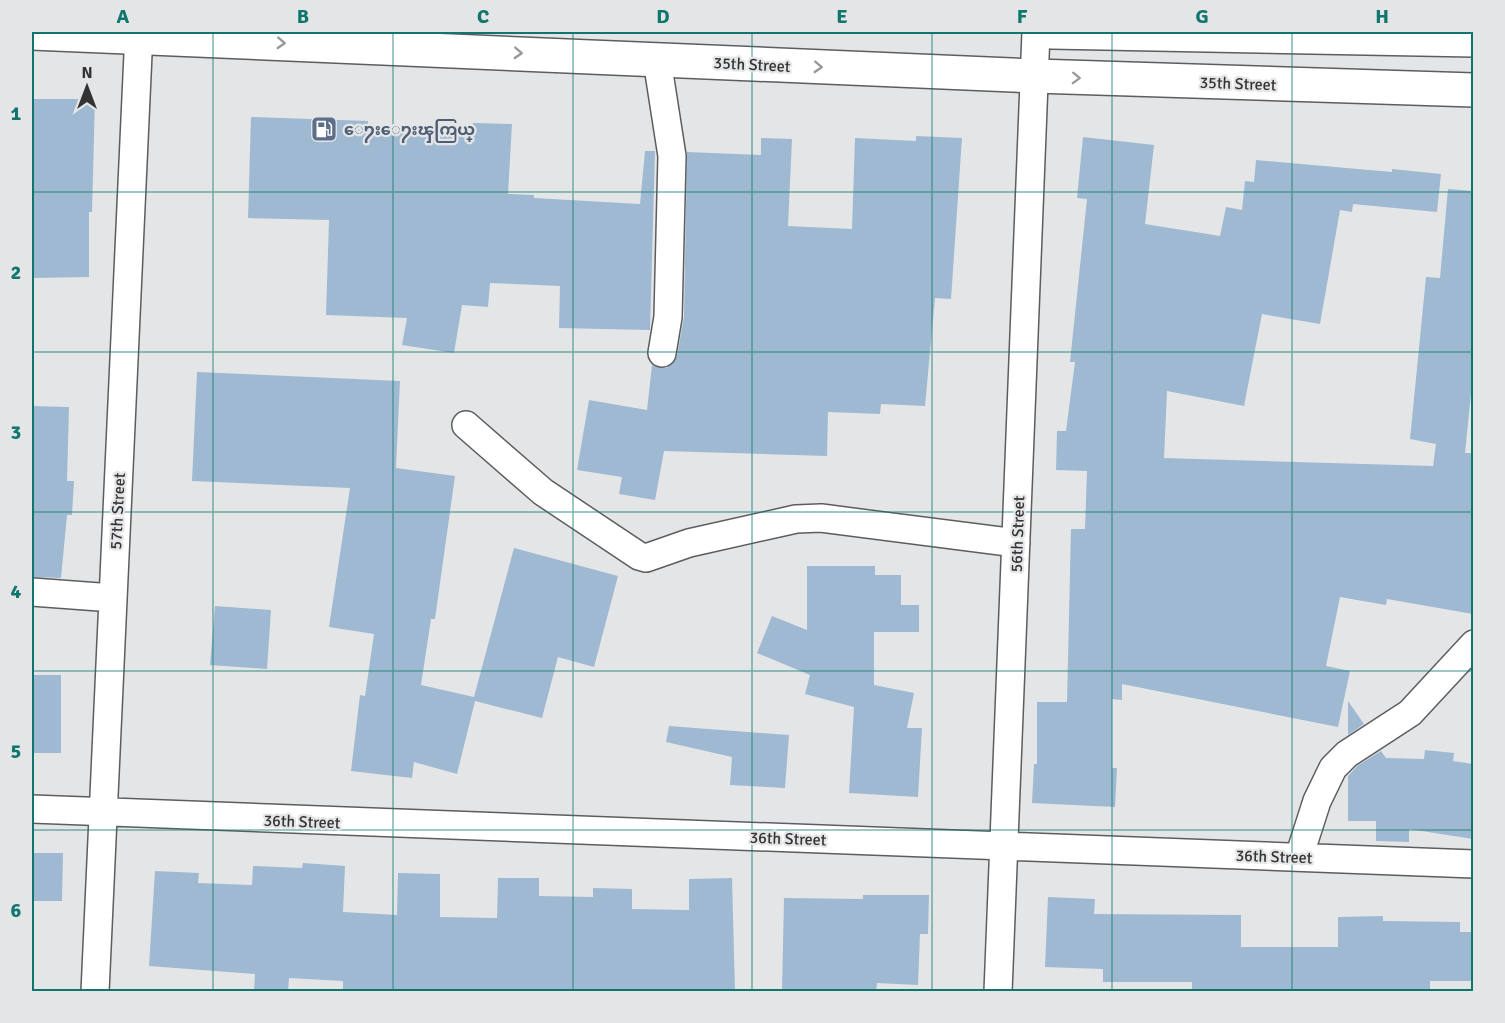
<svg xmlns="http://www.w3.org/2000/svg" width="1505" height="1023" font-family="Signika,'Noto Sans Myanmar',sans-serif">
  <rect width="100%" height="100%" fill="#e4e5e6"/>
  <path fill="#9fb9d3" d="M32 99H95L92 212H89V277L32 278Z
    M251 117 368 121V129L473 132V123L512 124 508 194 534 195V198L640 204 645 151H655L650 330 559 328 560 286 490 283 488 307 462 305 454 353 402 345 407 318 326 315 329 220 248 218Z
    M916 136 962 138 951 299 935 298 925 406 881 404 880 414 828 412 827 456 664 451 655 500 619 494 622 477 577 470 589 400 647 410 652 365 667 368 677 356 684 317 687 152 761 155V138L792 139 788 226 852 229 855 138 916 141Z
    M1083 137 1154 145 1145 224 1220 236 1226 207 1242 210 1245 181 1254 182 1256 160 1392 172V169L1441 174 1437 212 1353 204 1352 212 1340 210 1320 324 1262 314 1244 406 1167 391 1164 458 1433 466 1436 444 1410 439 1426 277 1440 278 1448 189 1473 191V374L1465 453H1473V614L1387 599 1386 605 1340 597 1326 666 1350 671 1338 727 1122 684V700L1112 699V768H1117L1115 807 1032 803 1034 764H1037V702H1067L1071 529H1085L1087 471 1056 470 1057 431H1066L1075 362H1070L1087 199 1077 198Z
    M197 372 400 381 396 468 455 476 435 619H431L421 685 474 697 514 548 618 576 594 667 558 657 542 718 475 701 457 774 414 762 412 778 351 771 360 695 365 696 374 634 329 627 350 488 192 481Z
    M32 406 69 407 67 481H74L72 515H67L61 578 32 577Z
    M807 566H875V575H901V605H919V632H874V685L914 693 907 728H922L918 797 849 793 854 707 805 694 810 675 757 653 772 616 807 630Z
    M215 606 271 610 267 669 210 665Z
    M32 675H61V753H32Z
    M1348 701 1364 724 1348 735Z
    M669 726 789 735 785 788 730 785 732 757 666 742Z
    M1425 750 1454 753 1453 761 1473 764V839L1409 829V842L1376 841V821H1348V776L1357 766 1381 751 1386 758 1424 759Z
    M32 853H63L62 901H32Z
    M303 863 345 866 343 912 397 915 398 873 440 874V917L497 918 498 878H539V896L593 897V888L632 889V909L689 910V879L732 878 735 992H343V981L289 978 288 992H272L254 991 255 974 149 966 155 871 199 873 198 883 252 885 253 866 302 868Z
    M863 895H929L928 934H920L918 985 877 983 876 992H782L784 898 863 899Z
    M1048 897 1095 899 1094 914 1241 915V947H1338V917L1383 916V921L1460 922V932H1473V981H1430V992H1192V982H1103V969L1045 967Z"/>
  <g fill="none" stroke-linecap="round" stroke-linejoin="round">
    <defs>
      <path id="minor" d="M657 60 672 156 668 317 662 353
        M466 425 543 492 639 556 646 558 689 543 796 519 821 518 1016 543
        M32 592 113 598
        M32 809 1474 864
        M1299 857 1317 801 1333 768 1347 754 1410 713 1474 644
        M95 992 139 32
        M998 992 1036 32"/>
      <path id="primary" d="M1051 32 1474 40
        M32 33 1035 76 1474 90"/>
    </defs>
    <use href="#minor" stroke="#5c5d5e" stroke-width="30"/>
    <use href="#primary" stroke="#5c5d5e" stroke-width="36"/>
    <use href="#minor" stroke="#fff" stroke-width="27"/>
    <use href="#primary" stroke="#fff" stroke-width="33"/>
  </g>
  <defs><path id="oneway-chevron" d="M-2-3.5L2.5 0L-2 3.5" fill="none" stroke-width="1.6" stroke-linecap="round" stroke-linejoin="round" transform="scale(1.5)"/></defs>
  <g stroke="#99999a">
    <use href="#oneway-chevron" transform="translate(281 43) rotate(3)"/>
    <use href="#oneway-chevron" transform="translate(518 53) rotate(3)"/>
    <use href="#oneway-chevron" transform="translate(818 67) rotate(3)"/>
    <use href="#oneway-chevron" transform="translate(1076 78) rotate(2)"/>
  </g>
  <path fill="none" stroke="#0f766e" stroke-width="1.5" stroke-opacity="0.55" d="M213 32V992M393 32V992M573 32V992M752 32V992M932 32V992M1112 32V992M1292 32V992M32 192H1474M32 352H1474M32 512H1474M32 671H1474M32 830H1474"/>
  <defs>
    <symbol id="fuel-square" viewBox="-11 -11 22 22"><rect x="-9" y="-9" width="18" height="18" rx="4" fill="#5c6f8a" stroke="#e4e5e6"/><path d="M-5.5-6h7V0h2V4h1.3V-2.5L3-4.5l.8-.8L6-3V5H2.5V1h-1V6h-7ZM-4.2-4.7v3.2H.2V-4.7Z" fill="#fff"/></symbol>
  </defs>
  <g fill-rule="evenodd">
    <use href="#fuel-square" x="309" y="114" width="30" height="30"/>
  </g>
  <g text-anchor="middle" stroke-width="4.5" stroke-linejoin="round" paint-order="stroke">
    <g font-size="16" fill="#333334" stroke="#e4e5e6">
      <text transform="translate(752 64) rotate(3)" y="6">35th Street</text>
      <text transform="translate(1238 83) rotate(2)" y="6">35th Street</text>
      <text transform="translate(117 511) rotate(-87)" y="6">57th Street</text>
      <text transform="translate(1017 534) rotate(-88)" y="6">56th Street</text>
      <text transform="translate(302 821) rotate(2)" y="6">36th Street</text>
      <text transform="translate(788 838) rotate(2)" y="6">36th Street</text>
      <text transform="translate(1274 856) rotate(2)" y="6">36th Street</text>
    </g>
    <g font-size="16" font-weight="bold" fill="#4e5e75" stroke="#e4e5e6" text-anchor="start">
      <text x="344" y="135">ေ႒းေ႒းၾကြယ္</text>
    </g>
  </g>
  <rect width="1505" height="1023" fill="none" stroke="#e4e5e6" stroke-width="66"/>
  <g transform="translate(87 87)" stroke="#e4e5e6" stroke-width="4.5" paint-order="stroke">
  <path d="M0-4.5L10 22L0 15L-10 22Z" fill="#333334"/>
  <text y="-9" font-size="16" font-weight="bold" text-anchor="middle" fill="#333334">N</text>
  </g>
  <rect x="33" y="33" width="1439" height="957" fill="none" stroke="#0f766e" stroke-width="2"/>
  <g font-size="20" text-anchor="middle" font-weight="bold" fill="#0f766e">
    <text x="123" y="23">A</text>
    <text x="303" y="23">B</text>
    <text x="483" y="23">C</text>
    <text x="663" y="23">D</text>
    <text x="842" y="23">E</text>
    <text x="1022" y="23">F</text>
    <text x="1202" y="23">G</text>
    <text x="1382" y="23">H</text>
    <text x="16" y="120">1</text>
    <text x="16" y="279">2</text>
    <text x="16" y="439">3</text>
    <text x="16" y="598">4</text>
    <text x="16" y="758">5</text>
    <text x="16" y="917">6</text>
  </g>
</svg>
